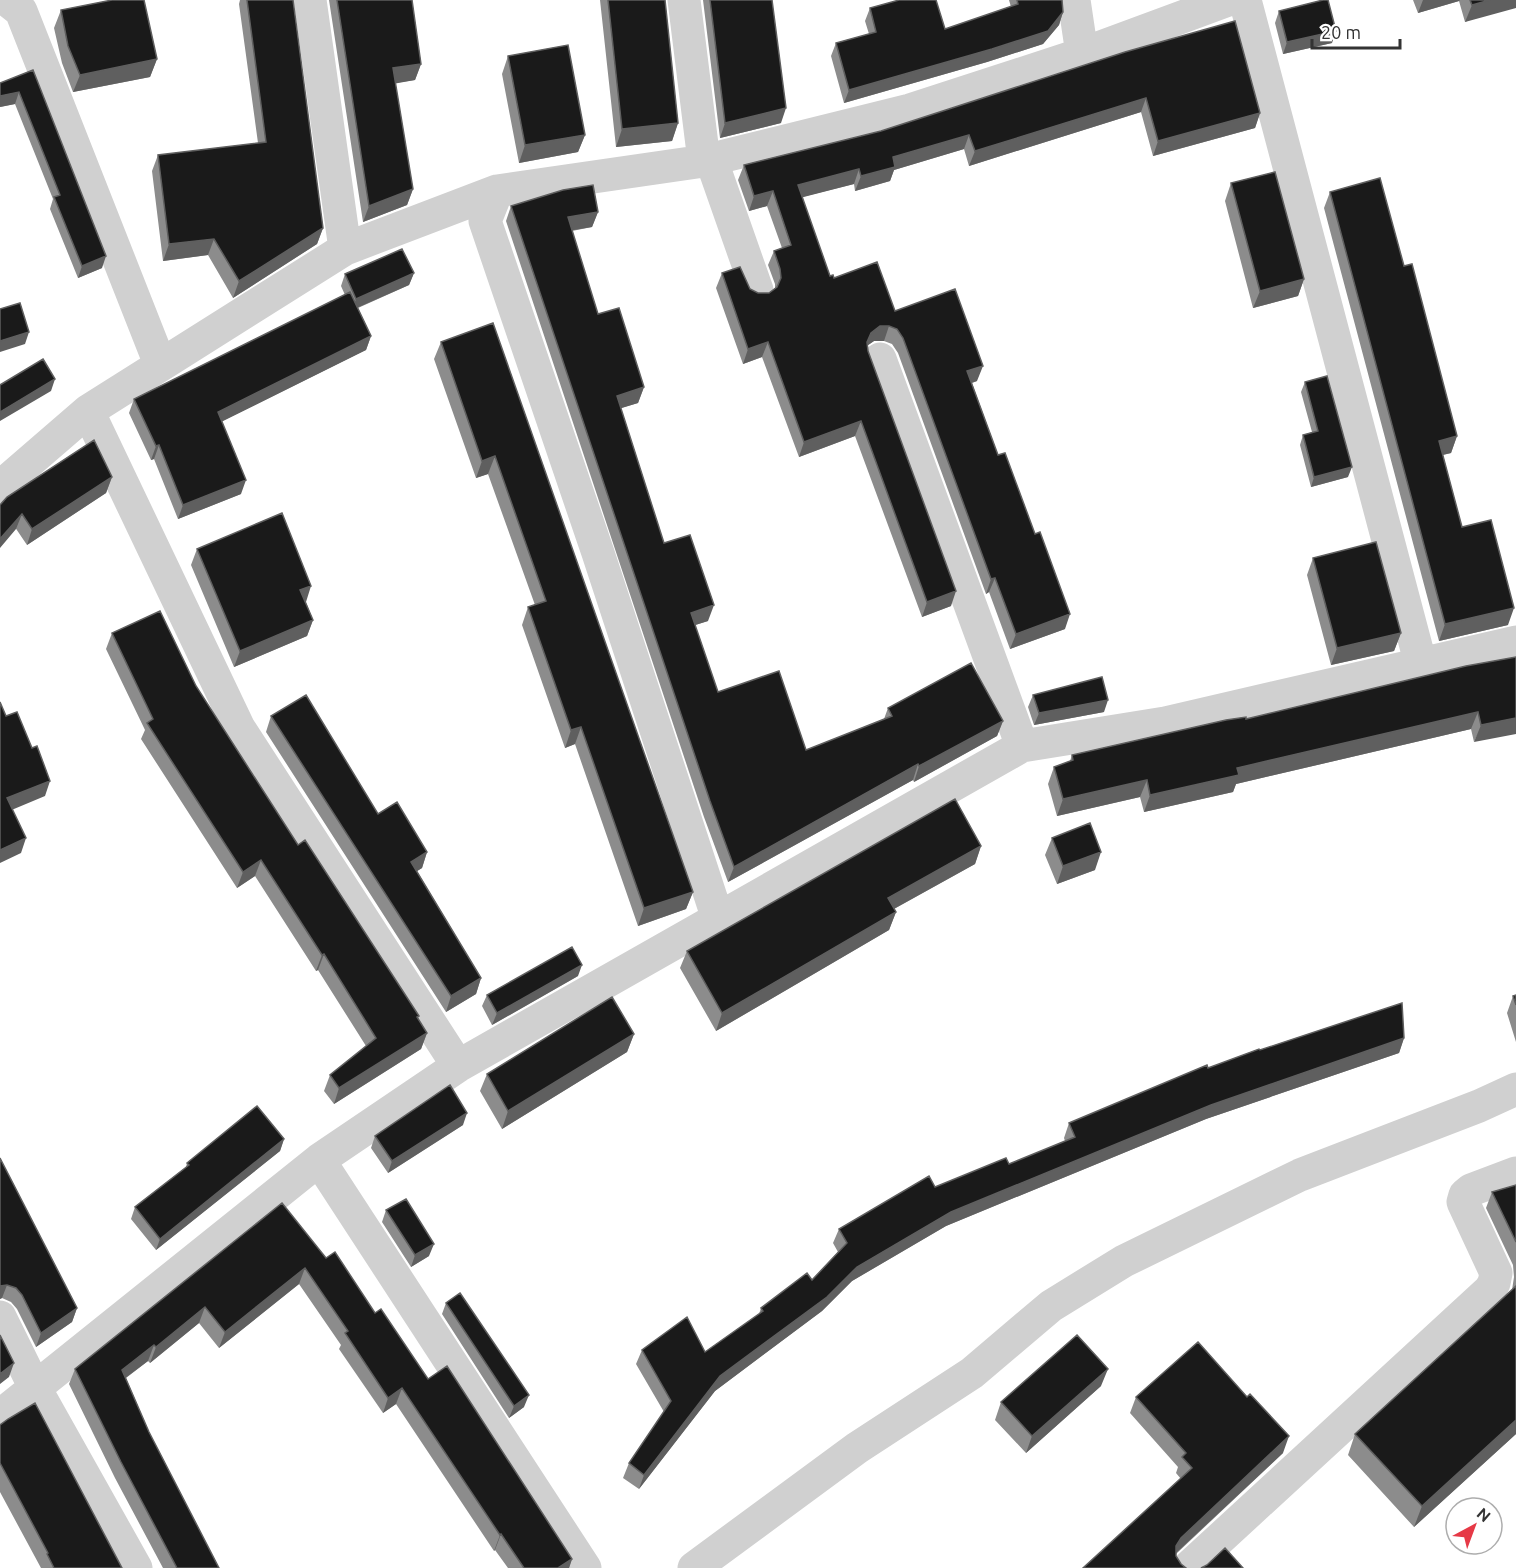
<svg xmlns="http://www.w3.org/2000/svg" width="1516" height="1568" font-family="Ubuntu,sans-serif">
  <rect width="100%" height="100%" fill="#fff"/>
  <g fill="none" stroke-linecap="round" stroke-linejoin="round">
    <path stroke="#d0d0d0" stroke-width="33" d="M7 0 21 11 160 364
      M310 0 345 249
      M684 0 704 161
      M1074 0 1082 54
      M1245 0 1421 665
      M711 159 757 290
      M497 191 485 221 598 553 718 919
      M880 359 1022 746
      M88 411 239 728 458 1066
      M0 487 88 411 345 249 497 191 704 161 910 110 1082 54 1228 0
      M319 1160 585 1568
      M0 1317 35 1388 136 1568
      M0 1416 319 1160 458 1066 1022 746 1165 723 1516 642
      M694 1568 857 1448 972 1373 1051 1306 1124 1261 1300 1175 1479 1106 1516 1089
      M1188 1568 1490 1290 1494 1283 1496 1273 1463 1202 1465 1195 1471 1190 1516 1173"/>
  </g>
  <path fill="#8c8c8c" d="M240 0H293L323 228 317 244 233 298 208 255 163 261 152 171 158 155 258 143 239 4Z
    M329 0H412L421 64 415 80 395 83 413 189 407 205 363 222Z
    M600 0H665L678 123 672 141 616 147Z
    M703 0H772L781 123 720 138Z
    M1009 0H1062L1063 12 1059 25 1043 44 987 62 844 103 831 56 836 43 869 34 865 21 870 8 945 29 1011 7Z
    M1413 0H1516L1465 22 1459 1 1418 13Z
    M61 10 157 59 150 77 73 92 62 63 54 28Z
    M1279 11 1332 43 1283 54 1275 23Z
    M1125 52 1260 113 1255 128 1153 156 1141 112 969 166 964 149 894 170 890 181 855 191 854 184 802 197 830 276 895 311 977 381 972 383 998 455 1065 629 1010 649 989 592 986 594 898 353 892 344 884 341H874L867 346 868 351 951 606 922 617 855 436 799 457 762 357 743 364 716 288 722 273 758 293H769L775 288V284L768 265 774 251 782 248 767 206 749 211 738 180 744 165 881 131Z
    M508 56 585 135 578 152 519 163 502 74Z
    M33 70 102 268 78 278 50 209 53 199 15 104 0 107Z
    M1231 183 1304 279 1298 296 1253 308 1225 201Z
    M1330 192 1404 266 1457 436 1451 453 1443 455 1462 527 1508 625 1439 641 1324 208Z
    M511 206 598 212 592 227 572 231 598 314 644 387 638 403 621 408 664 543 708 621 695 625 718 692 806 750 884 719 888 708 1003 721 997 736 914 782 913 780 728 882 704 817 506 221Z
    M414 273 409 285 358 308 371 336 366 350 222 421 241 494 178 519 154 459 151 460 129 413 134 399 345 295 341 286 345 274Z
    M493 323 693 892 686 909 638 926 575 744 565 748 522 625 528 607 535 605 488 474 476 478 434 359 441 342Z
    M1305 382 1348 477 1311 487 1300 445 1303 435 1312 432 1301 392Z
    M112 477 106 493 27 545 0 505Z
    M197 549 306 602 313 620 307 636 234 667 191 565Z
    M1313 558 1401 633 1394 651 1331 665 1307 575Z
    M112 633 196 686 298 845 419 1016 418 1019 427 1033 421 1049 334 1104 324 1091 330 1075 366 1046 318 970 316 971 255 876 237 888 141 739 145 730 106 649Z
    M1516 657 1474 742 1471 729 1236 784 1233 792 1144 812 1140 797 1057 816 1048 784 1054 767 1070 761 1072 755 1246 719Z
    M1033 695 1104 712 1034 725 1028 707Z
    M271 716 378 814 427 852 422 868 417 871 481 978 476 994 446 1012 266 732Z
    M1052 838 1095 870 1057 884 1045 855Z
    M981 846 975 864 894 909 896 912 889 930 716 1031 680 968 687 951Z
    M578 976 492 1025 482 1006 487 995Z
    M1516 995V1042L1507 1013 1513 996Z
    M634 1034 627 1052 502 1129 480 1091 487 1074Z
    M1404 1038 1399 1053 1206 1119 946 1226 852 1281 822 1311 715 1391 639 1489 623 1478 629 1463 664 1412 636 1364 642 1350 705 1352 759 1314 761 1308 812 1280 838 1252 833 1243 839 1229 935 1187 1009 1164 1065 1141 1064 1138 1069 1123 1208 1068 1260 1050Z
    M463 1125 388 1173 371 1148 375 1136Z
    M284 1139 280 1151 156 1250 131 1219 135 1207 186 1167 187 1163Z
    M0 1158 77 1308 72 1322 36 1347 17 1309 11 1302 2 1298 0 1299Z
    M1516 1185V1434L1414 1527 1348 1455 1355 1434 1512 1290 1514 1277 1513 1265 1486 1208 1492 1192Z
    M282 1203 326 1258 375 1313 572 1559 569 1568H508L495 1550 494 1551 396 1404 383 1413 339 1349 341 1345 299 1284 219 1348 199 1323 150 1363 148 1361 126 1378 149 1432 219 1568H163L115 1478 69 1384 75 1369Z
    M386 1210 429 1256 411 1267 382 1222Z
    M446 1303 524 1407 509 1418 442 1314Z
    M1101 1386 1026 1453 995 1420 1001 1402Z
    M1136 1397 1283 1453 1176 1554V1556L1181 1564 1083 1568 1181 1479 1176 1473 1178 1467 1130 1413Z
    M0 1425 122 1568H41L0 1492Z"/>
  <path fill="#5f5f5f" d="M1423 0H1460L1459 1 1418 13Z
    M1490 0H1516V8L1465 22 1472 5Z
    M1063 12 1059 25 1043 44 987 62 844 103 849 90Z
    M1336 31 1332 43 1283 54 1287 42Z
    M157 59 150 77 73 92 80 75Z
    M421 64 415 80 387 85 393 68Z
    M19 92 15 104 0 107V96Z
    M1146 98 1141 112 969 166 975 151Z
    M786 108 781 123 720 138 725 123Z
    M1260 113 1255 128 1153 156 1158 141Z
    M678 123 672 141 616 147 622 129Z
    M585 135 578 152 519 163 525 145Z
    M969 135 964 149 894 170 890 181 855 191 861 176 893 157Z
    M859 169 854 184 792 200 798 185Z
    M413 189 407 205 363 222 369 206Z
    M773 191 767 206 749 211 754 196Z
    M598 212 592 227 562 232 568 217Z
    M323 228 317 244 233 298 239 281Z
    M214 239 208 255 163 261 169 244Z
    M106 256 102 268 78 278 82 266Z
    M414 273 409 285 352 310 356 299Z
    M1304 279 1298 296 1253 308 1260 291Z
    M880 326H889L884 341H874L865 347 861 356 871 333Z
    M29 332 25 344 0 352V341Z
    M371 336 366 350 213 426 218 412Z
    M768 342 762 357 743 364 748 349Z
    M983 366 977 381 962 386 967 371Z
    M55 379 51 391 0 421V412Z
    M644 387 638 403 612 411 617 396Z
    M861 421 855 436 799 457 804 442Z
    M1457 436 1451 453 1433 457 1439 441Z
    M159 445 154 459 151 460 156 446Z
    M495 456 488 474 476 478 482 461Z
    M1352 467 1348 477 1311 487 1314 477Z
    M112 477 106 493 27 545 32 529Z
    M246 480 241 494 178 519 183 505Z
    M22 514 16 529 0 548V539Z
    M995 578 989 592 986 594 991 579Z
    M311 586 306 602 294 606 300 590Z
    M956 591 951 606 922 617 927 602Z
    M714 605 708 621 686 628 691 613Z
    M1514 608 1508 625 1439 641 1445 624Z
    M1070 614 1065 629 1010 649 1016 634Z
    M313 620 307 636 234 667 240 651Z
    M1401 633 1394 651 1331 665 1337 648Z
    M1108 700 1104 712 1034 725 1039 713Z
    M1478 712 1471 729 1236 784 1233 792 1144 812 1150 795 1237 768Z
    M1516 718V734L1474 742 1481 725Z
    M1003 721 997 736 914 782 919 766Z
    M581 727 575 744 565 748 571 730Z
    M918 764 913 780 728 882 734 867Z
    M1147 780 1140 797 1057 816 1063 799Z
    M50 781 45 796 2 814 7 798Z
    M26 838 21 853 0 863V850Z
    M981 846 975 864 881 916 888 898Z
    M427 852 422 868 406 878 411 862Z
    M1101 852 1095 870 1057 884 1063 866Z
    M261 860 255 876 237 888 243 872Z
    M693 892 686 909 638 926 644 908Z
    M896 912 889 930 716 1031 722 1013Z
    M324 954 318 970 316 971 322 955Z
    M582 965 578 976 492 1025 497 1013Z
    M481 978 476 994 446 1012 451 996Z
    M427 1033 421 1049 334 1104 339 1088Z
    M634 1034 627 1052 502 1129 508 1111Z
    M1404 1038 1399 1053 1206 1119 946 1226 852 1281 822 1311 715 1391 639 1489 644 1475 720 1376 857 1267 951 1212 1211 1105Z
    M467 1113 463 1125 388 1173 392 1161Z
    M284 1139 280 1151 156 1250 160 1239Z
    M434 1244 429 1256 411 1267 415 1255Z
    M305 1268 299 1284 219 1348 225 1332Z
    M7 1285 2 1298 0 1299V1286Z
    M205 1307 199 1323 150 1363 156 1347Z
    M77 1308 72 1322 36 1347 41 1333Z
    M154 1345 148 1361 116 1385 122 1370Z
    M14 1363 9 1377 0 1384V1374Z
    M1108 1369 1101 1386 1026 1453 1032 1436Z
    M402 1388 396 1404 383 1413 388 1398Z
    M529 1395 524 1407 509 1418 514 1406Z
    M1516 1420V1434L1414 1527 1422 1506Z
    M1289 1436 1283 1453 1175 1554 1176 1546 1181 1538Z
    M501 1534 495 1550 494 1551 500 1535Z
    M572 1559 569 1568H558Z"/>
  <path fill="#1a1a1a" stroke="#5f5f5f" stroke-width="1.5" d="M112 0H144L157 59 80 75 68 46 61 10Z
    M247 0H293L323 228 239 281 214 239 169 244 158 155 266 142Z
    M337 0H412L421 64 393 68 413 189 369 206Z
    M608 0H665L678 123 622 129Z
    M710 0H772L786 108 725 123Z
    M899 0H936L945 29 1018 4 1017 0H1062L1063 12 1048 31 992 49 849 90 836 43 876 32 870 8Z
    M1323 0H1328L1336 31 1287 42 1279 11Z
    M1470 0H1490L1472 5Z
    M1235 21 1260 113 1158 141 1146 98 975 151 969 135 893 157 895 167 861 176 859 169 798 185 830 276 833 275 834 278 877 262 895 311 955 289 983 366 967 371 998 455 1005 453 1035 534 1040 532 1070 614 1016 634 995 578 991 579 903 338 897 329 889 326H880L871 333 867 342 868 351 956 591 927 602 861 421 804 442 768 342 748 349 722 273 740 267 750 289 758 293H769L777 287 781 278 780 269 774 251 791 245 773 191 754 196 744 165 881 131 1125 52Z
    M568 45 585 135 525 145 508 56Z
    M33 70 106 256 82 266 54 197 60 195 19 92 0 96V83Z
    M1275 172 1304 279 1260 291 1231 183Z
    M1380 178 1404 266 1412 264 1457 436 1439 441 1462 527 1491 520 1514 608 1445 624 1330 192Z
    M593 185 598 212 568 217 598 314 619 308 644 387 617 396 664 543 690 535 714 605 691 613 718 692 779 671 806 750 892 716 888 708 971 663 1003 721 919 766 918 764 734 867 710 801 511 206 563 190Z
    M402 249 414 273 356 299 345 274Z
    M350 292 371 336 218 412 246 480 183 505 159 445 156 446 134 399Z
    M20 303 29 332 0 341V309Z
    M493 323 693 892 644 908 581 727 571 730 528 607 546 601 495 456 482 461 441 342Z
    M43 359 55 379 0 412V385Z
    M1327 376 1352 467 1314 477 1303 435 1318 431 1305 382Z
    M94 440 112 477 32 529 22 514 0 539V505L7 497Z
    M282 513 311 586 300 590 313 620 240 651 197 549Z
    M1376 542 1401 633 1337 648 1313 558Z
    M160 611 196 686 298 845 305 840 419 1016 417 1017 427 1033 339 1088 330 1075 376 1038 324 954 322 955 261 860 243 872 147 723 153 719 112 633Z
    M1516 657V718L1481 725 1478 712 1237 768 1239 775 1150 795 1147 780 1063 799 1054 767 1073 760 1072 755 1226 720 1246 717V719L1466 666Z
    M1102 677 1108 700 1039 713 1033 695Z
    M306 695 378 814 397 802 427 852 411 862 481 978 451 996 271 716Z
    M0 702 6 716 17 712 32 748 37 746 50 781 7 798 26 838 0 850Z
    M955 799 981 846 888 898 896 912 722 1013 687 951Z
    M1090 823 1101 852 1063 866 1052 838Z
    M572 947 582 965 497 1013 487 995Z
    M1516 995V1005L1513 996Z
    M612 997 634 1034 508 1111 487 1074Z
    M1402 1003 1404 1038 1211 1105 951 1212 857 1267 827 1297 720 1376 644 1475 629 1463 671 1401 642 1350 687 1317 705 1352 763 1311 761 1308 807 1273 812 1280 847 1243 839 1229 929 1176 935 1187 1006 1158 1009 1164 1075 1137 1069 1123 1207 1065 1208 1068 1259 1049 1260 1050Z
    M450 1085 467 1113 392 1161 375 1136Z
    M257 1106 284 1139 160 1239 135 1207 189 1165 187 1163Z
    M0 1158 77 1308 41 1333 22 1295 16 1288 7 1285 0 1286Z
    M1516 1185V1242L1492 1192Z
    M406 1199 434 1244 415 1255 386 1210Z
    M282 1203 326 1258 335 1252 375 1313 381 1309 428 1379 447 1366 572 1559 558 1568H524L501 1534 500 1535 402 1388 388 1398 345 1333 348 1331 305 1268 225 1332 205 1307 156 1347 154 1345 122 1370 149 1432 219 1568H177L121 1462 75 1369Z
    M1516 1286V1420L1422 1506 1355 1434Z
    M460 1293 529 1395 514 1406 446 1303Z
    M0 1335 14 1363 0 1374Z
    M1077 1335 1108 1369 1032 1436 1001 1402Z
    M1198 1342 1247 1397 1250 1394 1289 1436 1181 1538 1176 1546V1556L1181 1564 1186 1568H1083L1192 1468 1182 1457 1186 1453 1136 1397Z
    M35 1403 122 1568H54L47 1554 48 1553 0 1463V1425L8 1419Z
    M1225 1548 1243 1568H1201L1207 1565Z"/>
  <g transform="translate(1474 1526) rotate(41)"><circle r="28" fill="#ffffff" stroke="#adadad" stroke-width="1.5"/>
  <path d="M0-4.5L10 22L0 15L-10 22Z" fill="#e63946"/>
  <text y="-9" font-size="16" font-weight="bold" text-anchor="middle" fill="#333333">N</text>
  </g>
  <path d="M1312 39v9h88v-9" fill="none" stroke="#333333" stroke-width="3"/>
  <text x="1321" y="39" font-size="18" fill="#333333" stroke="#ffffff" stroke-width="4.5" paint-order="stroke">20 m</text>
</svg>
